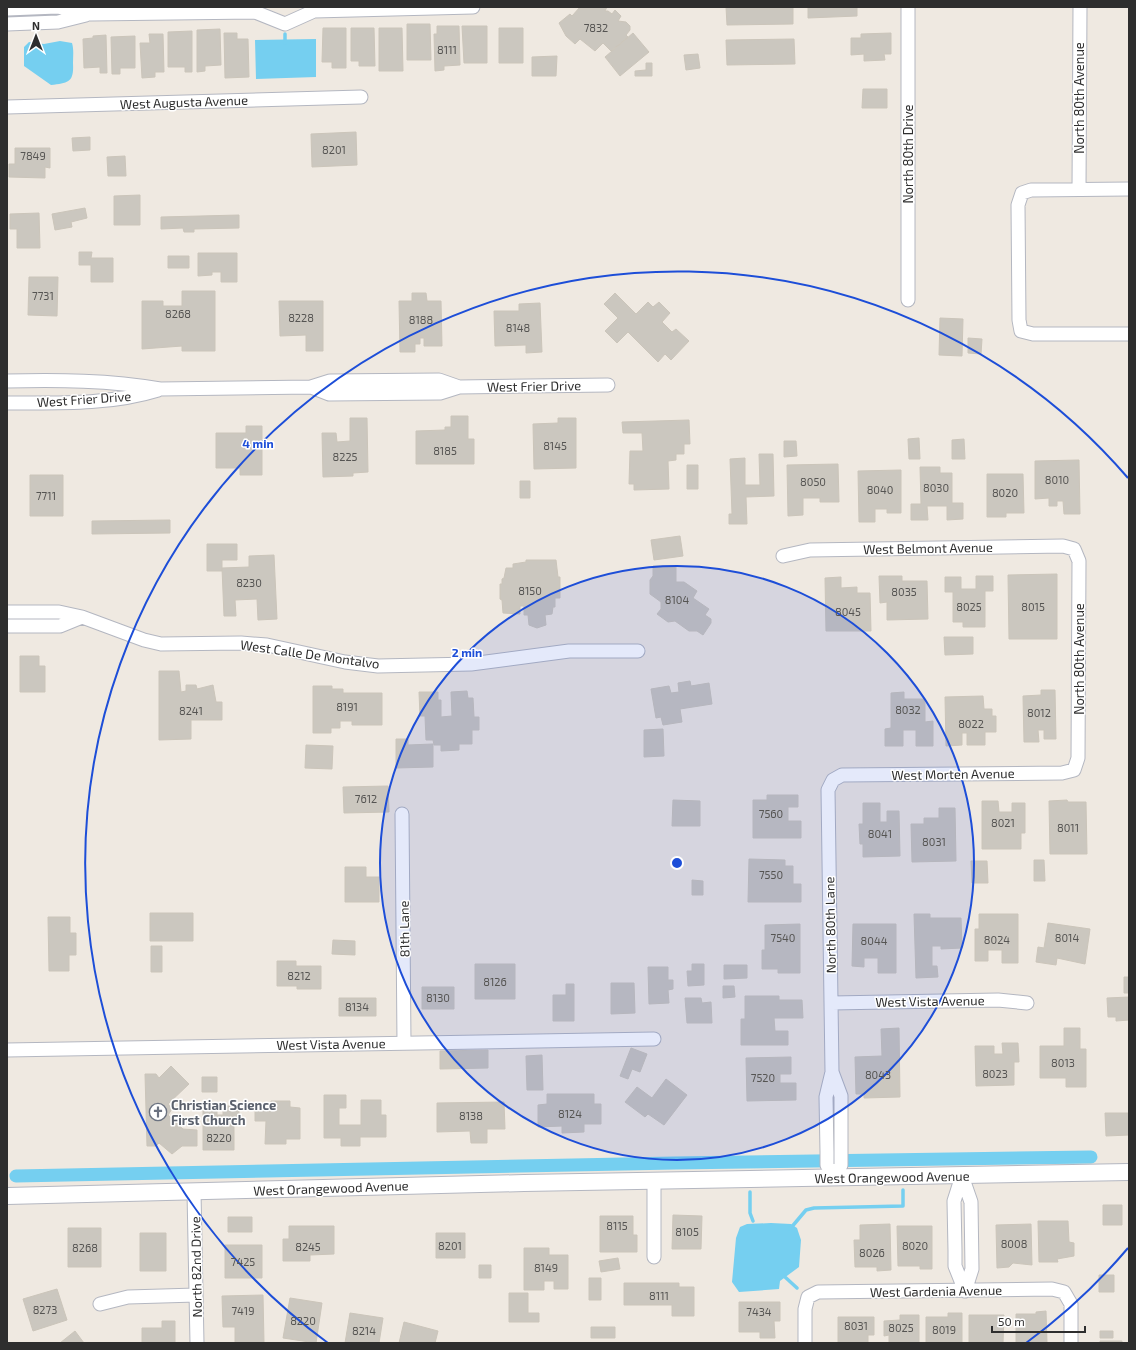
<svg xmlns="http://www.w3.org/2000/svg" width="1136" height="1350" font-family="'Exo 2',sans-serif">
  <rect width="100%" height="100%" fill="#efe9e1"/>
  <path fill="#75cff0" d="M316 39V77L256 79 255 40Z
    M60 41 72 43C74 50 73 56 73 63 74 82 69 83 51 85L24 66V47L29 42 44 44Z
    M771 1223 791 1224 797 1228 801 1240 799 1267 780 1281 779 1289 739 1292 732 1282 736 1238 740 1227 747 1224Z"/>
  <g fill="none" stroke-linecap="round" stroke-linejoin="round">
    <path stroke="#75cff0" stroke-width="3.5" d="M285 34V43
      M750 1192V1213L753 1221
      M790 1229 806 1210 814 1208 903 1206V1190
      M785 1277 797 1288"/>
    <path stroke="#75cff0" stroke-width="13" d="M16 1176 675 1163 1091 1157"/>
  </g>
  <path fill="#cbc7bf" stroke="#cbc5ba" d="M580 7H607L605 11H608L612 14 615 10 621 16 618 21 626 22 630 26V30L626 35 628 37 611 51 603 43 595 51 580 39 575 44 566 36 559 23 570 14 572 16Z
    M726 7H793V24L727 25Z
    M808 7H857V16L808 18Z
    M407 24H430L431 60H407Z
    M437 26H459L460 65 444 66V70L435 71 434 34H437Z
    M462 26H487V63H464Z
    M323 28H346V68H332V62H322Z
    M351 28H374L375 66H359V61H351Z
    M379 28H402L403 71H379Z
    M499 28H523V63H499Z
    M220 29 221 65 205 66V71L197 72V30Z
    M192 31V72H185V67H168V32Z
    M224 33H237V39H248L249 77 225 78Z
    M633 33 649 52 620 76 605 57Z
    M891 33V54H884L885 60 864 61V54L851 55V38H861V34Z
    M149 34H163L164 72H155V77L142 78 140 43H150Z
    M106 35 107 73H100V67L84 68 83 39 93 38V36Z
    M135 36V68H120V74H112L111 37Z
    M794 39 795 64 727 65 726 40Z
    M698 54 700 68 686 70 684 55Z
    M557 56 556 76H532V57Z
    M646 63H652V76H635V71L646 70Z
    M863 89H887V108H862Z
    M356 132 357 165 312 167 311 134Z
    M90 137V150L73 151 72 138Z
    M15 148H50V168L45 167V178L9 177V164H15Z
    M125 156 126 176H108L107 157Z
    M140 195V225H114V196Z
    M85 208 87 218 71 222 72 227 55 230 52 214Z
    M39 213 40 248H17V229H10V214Z
    M239 215V228L194 229V232H184L183 228 161 229V217Z
    M79 252H92L91 258H113V282H91V265H79Z
    M198 253H237V282H221V272H212V275L198 276Z
    M168 256H189V268H168Z
    M29 277H58L57 316 28 315Z
    M182 291H215V351H182V346L142 349V301H163V306H182Z
    M412 293H426L427 301H441L442 346H424V338H420V344H415V352H400L399 301H412Z
    M615 293 636 314 648 302 653 307 659 302 670 313 662 322 672 332 676 329 689 341 671 360 665 354 658 362 628 332 617 343 605 331 618 318 604 304Z
    M279 301H323V351H306V335L280 336Z
    M540 303 542 352 526 353V345L495 346 494 311H519V304Z
    M940 318 963 319 962 356 939 355Z
    M968 338 982 339 981 354 968 353Z
    M451 416H468V439H474V464H416V431L445 430V427H451Z
    M350 418H367L368 472 353 473V476L323 477 322 433H336L337 442 350 441Z
    M558 418H576V468L534 469 533 424 558 423Z
    M689 420 690 444H684V454H676V460L668 461 669 489 634 490V484H629L630 451H643L642 433H623L622 422Z
    M246 426H262V475H240V468H216V433H246Z
    M919 438 920 459H909L908 439Z
    M964 439 965 459H952V440Z
    M784 441H796L797 456 784 457Z
    M759 454H773L774 496 746 497 747 524H729V514H732L730 459 745 458V485H760Z
    M1079 460 1080 514H1064L1063 501H1057V506H1049V498L1035 499V461Z
    M838 464 839 502H820V498H803V515L788 516 787 465Z
    M687 465H698V489H687Z
    M920 467H940V473H952V503H963V519L947 520V506H927L928 520H911V504H921Z
    M901 470V513H887V509H875V522H859L858 471Z
    M987 474H1023L1024 513H1006V517H987Z
    M30 475H63V516H30Z
    M520 481H530V498H520Z
    M170 520V533L92 534V521Z
    M680 536 683 556 654 560 651 540Z
    M207 544H237V560H222V571H207Z
    M274 555 277 619 258 620 257 599 235 600 236 616H224L222 568 249 567V556Z
    M526 560H556L558 577H560V598H555V607H553L552 614 545 615 546 625 537 628 529 625 528 615H524V606H520V614L503 613 502 600 500 599V584H502V579L504 578 506 568H513V564L526 562Z
    M653 566H676V582H684L697 591 693 598 709 609 705 615 711 619V623L703 635 697 631H689L675 621 668 622 657 614 661 609V602L650 594V580L653 576Z
    M1057 574V639H1009L1008 575Z
    M879 576H902V581H927L928 619 887 620V602L880 603Z
    M976 576H993V591H985V627H963V622H953V592H945V577H961V589H976Z
    M841 577V588L857 587V593H870L871 631H826L825 578Z
    M944 637H973V654L945 655Z
    M20 656H39V666H45V692H20Z
    M159 671H179L181 692 186 691V685H196L197 689 213 685 216 702H222V720H191V739L159 740Z
    M690 681 691 686 709 683 712 704 680 709 682 722 663 725 661 717 656 718 651 689 669 686 671 693 679 692 678 683Z
    M313 686H332V689H343V693H382V725H352V721H340V728H331V733H313Z
    M1041 690H1055L1056 739H1044V730H1038L1039 742H1024L1023 696 1041 695Z
    M467 691 468 698H473L474 717H479V730H472V744H459V750L441 751V745H434L433 740H426L425 716H420L419 692H438V700H441V717L452 716 451 692Z
    M904 692V699H925V722L933 721V746H916V730H903V746H885V729L891 728V693Z
    M983 696 984 709H992V716H996V732H985V745H967V733H962V745L946 746 945 697Z
    M663 729 664 756 644 757V730Z
    M396 739H408V745L433 744V767L396 768Z
    M306 745 333 746 332 769 305 768Z
    M388 786 389 812 344 813 343 787Z
    M767 795H798V807H788V821H801V838H753V800H767Z
    M673 800 700 801V826H672Z
    M1067 800 1068 802H1086L1087 854H1050L1049 801Z
    M982 801H998L999 812H1012V803H1025V833H1021V849H982Z
    M863 803H880V822H887V811H899L900 856 863 857V844H860L859 824H863Z
    M939 808H955L956 861 912 862 911 824H924V818H939Z
    M749 859 785 860V866H793V884H801V902H748Z
    M1034 860H1044L1045 881H1034Z
    M971 861H987L988 883H972Z
    M345 867H366V877H379V902H345Z
    M692 880 703 881V895H692Z
    M150 913H193V941H150Z
    M914 914H930V918H961L962 948 941 949V946H932V966H937L938 977 916 978Z
    M979 914H1018V963H1002V950H988V961H975V929H979Z
    M48 917H70V933H76V955H69V971H49Z
    M1048 923 1090 929 1085 964 1057 958 1056 965 1036 962 1038 947 1044 948Z
    M800 924V973H778V969H762V950H765V925Z
    M853 924H896V973H878V958H864V967L852 966Z
    M333 940 355 941V955L332 954Z
    M151 946H162V972H151Z
    M277 961H296V966H321V989H297V986H277Z
    M475 964H515V999H475Z
    M692 964H704V985L688 986 687 971H692Z
    M724 965H747V978L724 979Z
    M648 967H668V980H673V989L668 990 669 1003 649 1004Z
    M1124 977H1129V993H1124Z
    M611 983H634L635 1013 611 1014Z
    M566 984H574V1021H553V995H566Z
    M723 986H734L735 997 723 998Z
    M422 987H454V1009H422Z
    M745 996H779V1000H802L803 1018H774L775 1031H788V1045H741V1019H745Z
    M1129 997V1020L1116 1021V1017H1108L1107 998Z
    M339 998H376V1016H339Z
    M685 998H701L702 1003 711 1002 712 1023H687Z
    M899 1028 900 1097 864 1098V1094H856L855 1057 882 1056 881 1029Z
    M1064 1028H1080V1049H1086V1087H1066V1078H1040V1046H1064Z
    M1002 1043H1018L1019 1062H1014V1085L976 1086 975 1046H994V1054H1003Z
    M631 1048 647 1054 640 1072 632 1069 628 1079 620 1076Z
    M488 1050V1068L440 1069V1051Z
    M542 1055 543 1090H527L526 1056Z
    M791 1057V1074H780V1083H796V1100L747 1101 746 1058Z
    M171 1066 189 1084 168 1104 172 1109 168 1115 183 1129 197 1130V1146H182L172 1154 159 1143 156 1146H147L145 1074H156L159 1078Z
    M202 1077H217V1092H202Z
    M666 1079 687 1095 664 1125 648 1114 645 1117 625 1102 637 1087 652 1098Z
    M547 1094H594V1104H601V1124H584V1132L562 1133V1126L538 1127V1105L547 1104Z
    M324 1095H346V1108H339V1125H361V1100H381V1115H386V1137H360V1146H341V1138H324Z
    M271 1101H290V1107L300 1108V1139H286V1144H265L266 1121H255V1108H271Z
    M504 1102 505 1129H487V1143H471L470 1131 437 1132V1103Z
    M203 1106H217V1115H223V1106H239V1125H234V1150H203Z
    M1105 1113H1129V1135L1106 1136Z
    M1103 1205H1122V1225H1103Z
    M673 1215 702 1216 701 1249H672Z
    M600 1216H633V1235H637V1252H600Z
    M228 1217H252V1232H228Z
    M1038 1221H1068L1069 1242 1074 1243V1256L1057 1259 1058 1262H1039Z
    M890 1224 891 1270 877 1271V1267H855L854 1240H860V1225Z
    M1031 1224 1032 1265 1013 1263 1009 1267 997 1268 996 1225Z
    M289 1226H334V1254L310 1255V1261H283V1239H289Z
    M897 1226H932V1269H920V1266H898Z
    M68 1228H101V1267H68Z
    M140 1233H166V1271H140Z
    M436 1233H465V1258H436Z
    M225 1245H262V1278H225Z
    M524 1248H549V1255H568V1289H554V1281H544V1290H524Z
    M618 1258 620 1269 601 1272 599 1261Z
    M479 1265H491V1278H479Z
    M1099 1275H1114V1292H1099Z
    M589 1278H601V1300H589Z
    M624 1283H679V1287H694V1316H672V1305H624Z
    M57 1289 67 1320 33 1331 23 1299Z
    M509 1293H528V1313H539V1322H509Z
    M263 1295 264 1343H235V1327H223L222 1296Z
    M290 1298 322 1303 316 1343 283 1338Z
    M739 1302H780V1321H774L775 1338H760V1332H739Z
    M1046 1311 1047 1343H1016V1314H1036V1312Z
    M350 1313 383 1318 379 1343H345Z
    M948 1313H962V1343H926V1317H948Z
    M900 1315H919V1343H889V1335L884 1336V1321L900 1320Z
    M969 1315H1004L1003 1343H969Z
    M838 1317H874V1335H868V1343H838Z
    M162 1321H175V1343H142V1328H162Z
    M404 1322 438 1331 435 1343H399Z
    M591 1327H615V1338H591Z
    M75 1331 84 1343H60Z
    M1100 1331H1113V1338H1100Z
    M1100 1341H1122V1343H1100Z"/>
  <g fill="none" stroke-linecap="round" stroke-linejoin="round">
    <defs>
      <path id="minor" d="M908 7V300
        M7 9 57 7 91 14 255 12 285 24 314 11 473 7
        M7 24 58 22 86 15
        M7 107 361 97
        M1079 189 1080 7
        M1129 189 1031 190 1022 193 1018 205 1019 320 1021 331 1033 334H1129
        M7 381C58 380 109 380 160 389L311 387 330 381 439 380 459 387
        M311 387 329 394 440 393 459 387 608 385
        M7 403C57 403 110 405 158 390
        M783 556 810 550 1063 546 1074 549 1079 561 1078 758 1074 770 1062 773 842 775 833 780 828 790 832 1072 826 1097 827 1152V1165L835 1178
        M7 612H59L82 617 144 640 161 644 241 643 267 645 345 662 378 666 471 664 569 651H638
        M7 626H60L82 617
        M402 814 404 1043
        M832 1003 998 1000 1027 1003
        M7 1050 654 1039
        M832 1072 841 1096V1165L835 1178
        M962 1176 954 1201 955 1251V1266L965 1291
        M962 1176 971 1202 972 1269 965 1291
        M194 1192 197 1343
        M654 1257V1181
        M100 1304 128 1297 196 1295
        M805 1343V1309L808 1297 818 1292 1052 1289 1064 1292 1071 1304V1343"/>
      <path id="tertiary" d="M7 1196 524 1183 1129 1172"/>
    </defs>
    <use href="#minor" stroke="#b4b7c1" stroke-width="15"/>
    <use href="#tertiary" stroke="#b4b7c1" stroke-width="18"/>
    <use href="#minor" stroke="#fff" stroke-width="13"/>
    <use href="#tertiary" stroke="#fff" stroke-width="16"/>
  </g>
  <circle cx="677" cy="863" r="297" fill="#1d4ed8" fill-opacity=".12"/>
  <g fill="none" stroke="#1d4ed8" stroke-width="2">
    <circle cx="677" cy="863" r="297"/>
    <path d="M1128 1248A593 593 0 0 1 1026 1343M328 1343A593 593 0 1 1 1128 478"/>
  </g>
  <defs>
    <symbol id="church-ring" viewBox="-11 -11 22 22"><circle r="9.5" fill="#fff" stroke="#6b7280" stroke-width="1.5"/><path d="M-1.2-6h2.4v3.5h3.3v2.4h-3.3V6h-2.4V-.1h-3.3v-2.4h3.3Z" fill="#6b7280"/></symbol>
  </defs>
  <g fill-rule="evenodd">
    <use href="#church-ring" x="148" y="1102" width="20" height="20"/>
  </g>
  <g text-anchor="middle" stroke-width="3" stroke-linejoin="round" paint-order="stroke">
    <g font-size="11" fill="#555452">
      <text x="596" y="32">7832</text>
      <text x="447" y="54">8111</text>
      <text x="334" y="154">8201</text>
      <text x="33" y="160">7849</text>
      <text x="43" y="300">7731</text>
      <text x="178" y="318">8268</text>
      <text x="301" y="322">8228</text>
      <text x="421" y="324">8188</text>
      <text x="518" y="332">8148</text>
      <text x="555" y="450">8145</text>
      <text x="445" y="455">8185</text>
      <text x="345" y="461">8225</text>
      <text x="1057" y="484">8010</text>
      <text x="813" y="486">8050</text>
      <text x="936" y="492">8030</text>
      <text x="880" y="494">8040</text>
      <text x="1005" y="497">8020</text>
      <text x="46" y="500">7711</text>
      <text x="249" y="587">8230</text>
      <text x="530" y="595">8150</text>
      <text x="904" y="596">8035</text>
      <text x="677" y="604">8104</text>
      <text x="969" y="611">8025</text>
      <text x="1033" y="611">8015</text>
      <text x="848" y="616">8045</text>
      <text x="347" y="711">8191</text>
      <text x="908" y="714">8032</text>
      <text x="191" y="715">8241</text>
      <text x="1039" y="717">8012</text>
      <text x="971" y="728">8022</text>
      <text x="366" y="803">7612</text>
      <text x="771" y="818">7560</text>
      <text x="1003" y="827">8021</text>
      <text x="1068" y="832">8011</text>
      <text x="880" y="838">8041</text>
      <text x="934" y="846">8031</text>
      <text x="771" y="879">7550</text>
      <text x="783" y="942">7540</text>
      <text x="1067" y="942">8014</text>
      <text x="997" y="944">8024</text>
      <text x="874" y="945">8044</text>
      <text x="299" y="980">8212</text>
      <text x="495" y="986">8126</text>
      <text x="438" y="1002">8130</text>
      <text x="357" y="1011">8134</text>
      <text x="1063" y="1067">8013</text>
      <text x="995" y="1078">8023</text>
      <text x="878" y="1079">8043</text>
      <text x="763" y="1082">7520</text>
      <text x="570" y="1118">8124</text>
      <text x="471" y="1120">8138</text>
      <text x="219" y="1142">8220</text>
      <text x="617" y="1230">8115</text>
      <text x="687" y="1236">8105</text>
      <text x="1014" y="1248">8008</text>
      <text x="450" y="1250">8201</text>
      <text x="915" y="1250">8020</text>
      <text x="308" y="1251">8245</text>
      <text x="85" y="1252">8268</text>
      <text x="872" y="1257">8026</text>
      <text x="243" y="1266">7425</text>
      <text x="546" y="1272">8149</text>
      <text x="659" y="1300">8111</text>
      <text x="45" y="1314">8273</text>
      <text x="243" y="1315">7419</text>
      <text x="759" y="1316">7434</text>
      <text x="303" y="1325">8220</text>
      <text x="856" y="1330">8031</text>
      <text x="901" y="1332">8025</text>
      <text x="944" y="1334">8019</text>
      <text x="364" y="1335">8214</text>
    </g>
    <g font-size="13" fill="#2e2e2e" stroke="#fff">
      <text transform="translate(1079 98) rotate(-90)" y="5">North 80th Avenue</text>
      <text transform="translate(184 102) rotate(-2)" y="5">West Augusta Avenue</text>
      <text transform="translate(908 154) rotate(-90)" y="5">North 80th Drive</text>
      <text transform="translate(534 386) rotate(-1)" y="5">West Frier Drive</text>
      <text transform="translate(84 399) rotate(-4)" y="5">West Frier Drive</text>
      <text transform="translate(928 548) rotate(-1)" y="5">West Belmont Avenue</text>
      <text transform="translate(310 654) rotate(8)" y="5">West Calle De Montalvo</text>
      <text transform="translate(1079 659) rotate(-90)" y="5">North 80th Avenue</text>
      <text transform="translate(953 774) rotate(-1)" y="5">West Morten Avenue</text>
      <text transform="translate(830 925) rotate(-91)" y="5">North 80th Lane</text>
      <text transform="translate(404 929) rotate(-91)" y="5">81th Lane</text>
      <text transform="translate(930 1001) rotate(-1)" y="5">West Vista Avenue</text>
      <text transform="translate(331 1044) rotate(-1)" y="5">West Vista Avenue</text>
      <text transform="translate(892 1177) rotate(-1)" y="5">West Orangewood Avenue</text>
      <text transform="translate(331 1188) rotate(-2)" y="5">West Orangewood Avenue</text>
      <text transform="translate(196 1267) rotate(-91)" y="5">North 82nd Drive</text>
      <text transform="translate(936 1291) rotate(-1)" y="5">West Gardenia Avenue</text>
    </g>
    <g font-size="13" font-weight="bold" fill="#5b616d" stroke="#fff" text-anchor="start">
      <text x="171" y="1110">Christian Science<tspan x="171" dy="15">First Church</tspan></text>
    </g>
  </g>
  <circle cx="677" cy="863" r="6" fill="#1d4ed8" stroke="#fff" stroke-width="2"/>
  <g font-size="12" text-anchor="middle" font-weight="bold" fill="#1d4ed8" stroke="#fff" stroke-width="3" stroke-linejoin="round" paint-order="stroke">
    <text x="258" y="448">4 min</text>
    <text x="467" y="657">2 min</text>
  </g>
  <rect width="1136" height="1350" fill="none" stroke="#2e2e2e" stroke-width="16"/>
  <g transform="translate(36 36)" stroke="#ffffff" stroke-width="3" paint-order="stroke">
  <path d="M0-3L7 15L0 10L-7 15Z" fill="#2e2e2e"/>
  <text y="-6" font-size="11" font-weight="bold" text-anchor="middle" fill="#2e2e2e">N</text>
  </g>
  <path d="M992 1326v6h93v-6" fill="none" stroke="#2e2e2e" stroke-width="2"/>
  <text x="998" y="1326" font-size="12" fill="#2e2e2e" stroke="#ffffff" stroke-width="3" paint-order="stroke">50 m</text>
</svg>
